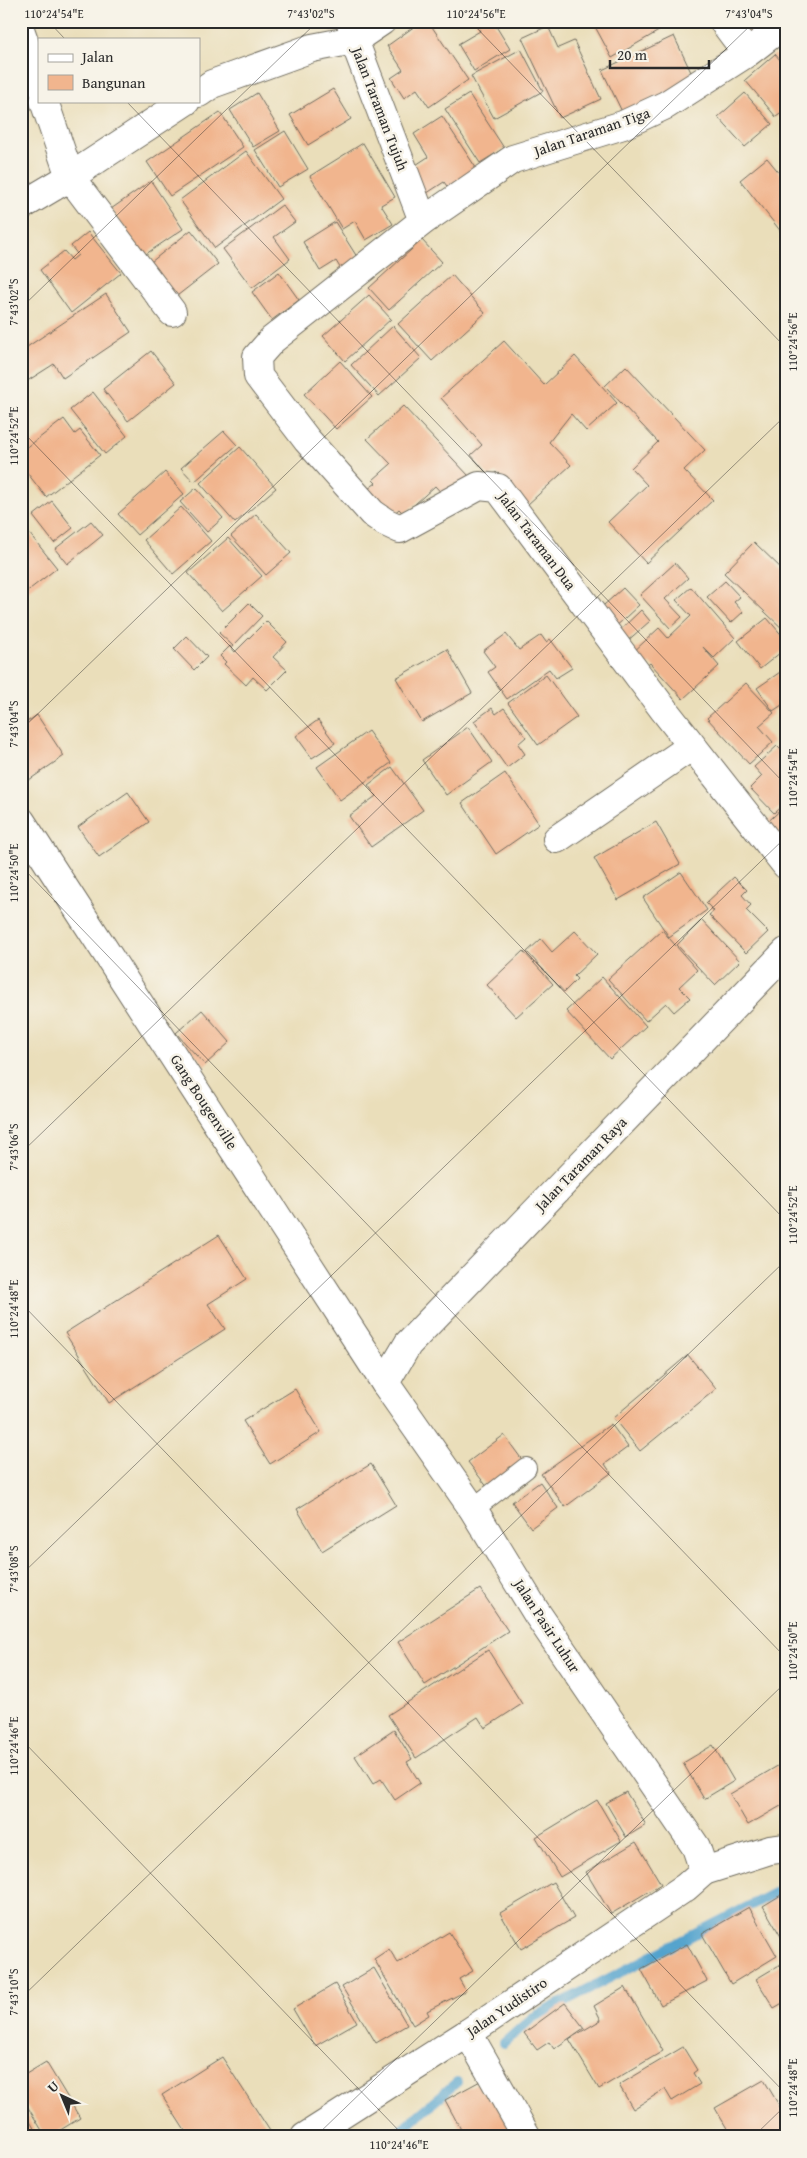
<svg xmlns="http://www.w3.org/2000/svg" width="807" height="2158" font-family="'Gentium Book Plus',serif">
  <rect width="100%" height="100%" fill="#f7f3e8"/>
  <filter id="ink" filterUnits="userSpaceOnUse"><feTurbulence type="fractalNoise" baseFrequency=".02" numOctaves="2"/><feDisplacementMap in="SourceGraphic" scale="10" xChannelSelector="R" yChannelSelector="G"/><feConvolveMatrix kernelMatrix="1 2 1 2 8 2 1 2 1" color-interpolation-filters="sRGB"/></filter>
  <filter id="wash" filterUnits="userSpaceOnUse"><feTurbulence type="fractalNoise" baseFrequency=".0096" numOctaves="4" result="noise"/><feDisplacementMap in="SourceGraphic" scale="20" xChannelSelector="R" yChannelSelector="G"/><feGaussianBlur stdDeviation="1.12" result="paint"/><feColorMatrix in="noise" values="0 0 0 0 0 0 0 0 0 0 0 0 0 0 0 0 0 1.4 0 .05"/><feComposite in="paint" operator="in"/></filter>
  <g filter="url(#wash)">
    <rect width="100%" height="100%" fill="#eadeba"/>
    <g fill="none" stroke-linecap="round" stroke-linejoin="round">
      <path stroke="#53a3cd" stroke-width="10" d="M504 2043 532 2018 786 1887
        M393 2137 457 2082"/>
    </g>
    <g id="blocks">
      <path fill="#f1b58e" d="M422 21H428L468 80 429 107 417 89 404 98 391 78 403 70 387 46Z
        M475 21H497L494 23 510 49 474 71 458 44 480 31Z
        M592 21H676L612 58Z
        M727 21H782L749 48Z
        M548 26 558 48 574 41 601 99 560 118 522 38Z
        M674 36 697 85 625 118 602 70Z
        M521 49 543 91 494 118 471 76Z
        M775 54 786 67V110L776 117 745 80Z
        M333 89 351 119 308 145 290 115Z
        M257 93 280 131 253 147 230 110Z
        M745 93 772 124 745 147 718 117Z
        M469 94 504 148 480 163 445 109Z
        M220 112 243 147 170 196 147 162Z
        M442 116 480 174 451 192 444 182 421 197 405 172 428 157 414 134Z
        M285 131 308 169 278 187 255 150Z
        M363 143 395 197 381 205 393 224 366 240 355 221 342 229 310 176Z
        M246 151 281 199 215 248 180 200Z
        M767 158 786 181V238L740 180Z
        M151 181 183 229 143 256 111 209Z
        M282 205 295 222 274 237 290 259 252 288 223 249Z
        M335 222 359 260 342 271 336 261 320 271 303 242Z
        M191 230 218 264 173 299 146 266Z
        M88 232 121 273 71 313 40 270 64 251 72 260 78 255 71 246Z
        M422 240 442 262 389 310 369 288Z
        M279 272 299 300 272 320 252 292Z
        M452 275 485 313 432 361 398 324Z
        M106 294 131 332 63 378 54 364 21 385V351Z
        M369 295 391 319 345 361 323 336Z
        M393 326 421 358 379 396 351 365Z
        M504 341 544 385 575 356 617 403 586 431 571 414 549 442 571 465 527 505 496 472 490 477 471 455 482 445 441 398Z
        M151 351 176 383 128 421 103 389Z
        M340 361 372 397 336 429 304 394Z
        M626 366 705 450 684 470 713 500 646 563 608 522 647 485 631 468 658 442 605 386Z
        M93 392 127 436 105 454 70 410Z
        M403 406 470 477 446 498 435 486 404 514 399 509 392 515 368 489 376 483 373 480 391 464 367 439Z
        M64 419 75 434 80 430 100 455 46 497 21 465V452Z
        M224 431 237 445 194 482 181 468Z
        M240 447 276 488 235 523 200 483Z
        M165 472 184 494 137 535 118 514Z
        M196 488 223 518 207 532 180 502Z
        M52 501 73 528 54 543 33 516Z
        M181 507 211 541 173 574 144 540Z
        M256 514 291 553 266 575 231 536Z
        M91 521 103 535 67 564 55 549Z
        M21 523 57 568 21 596Z
        M228 538 262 576 222 611 188 573Z
        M754 542 786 573V632L724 573Z
        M675 563 688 578 665 599 682 617 670 628 640 595Z
        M725 581 740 597 734 602 743 612 731 623 707 597Z
        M691 587 735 638 714 658 703 647 719 666 683 699 650 663 644 668 631 654 659 628 668 638 691 616 676 600Z
        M623 588 639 605 611 631 595 613Z
        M249 603 262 616 233 646 219 633Z
        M641 610 650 621 625 643 616 634Z
        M767 618 786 640V648L760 669 738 641Z
        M266 621 287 642 273 657 287 670 267 690 253 677 246 685 224 664 226 662 220 656 230 646 235 652Z
        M506 634 519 650 541 635 546 642 550 639 572 668 556 678 549 669 507 699 488 672 495 667 483 651Z
        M187 636 207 657 194 670 174 649Z
        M447 649 472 693 422 722 396 678Z
        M786 668V710L782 705 773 711 757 688Z
        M546 675 577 717 538 745 508 703Z
        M746 683 774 713 759 726 773 742 749 764 707 718Z
        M492 708 496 714 504 708 526 737 518 744 525 754 507 768 474 721Z
        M37 715 64 756 29 780 21 767V726Z
        M318 720 335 743 312 758 296 736Z
        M468 727 492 762 446 795 422 760Z
        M368 731 391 763 340 800 317 767Z
        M786 743V802L774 813 750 788 762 776 754 767 777 746 780 749Z
        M392 767 423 810 371 847 349 816 376 796 368 785Z
        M505 773 539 824 496 854 462 803Z
        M128 792 149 822 99 857 78 827Z
        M786 805V856L761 828Z
        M656 822 680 864 618 900 594 858Z
        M681 872 707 910 669 937 643 898Z
        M734 877 747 890 742 895 751 905 746 910 768 932 746 953 709 915 714 911 706 903Z
        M702 920 740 961 715 985 677 945Z
        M662 930 697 970 679 987 690 998 674 1012 666 1003 646 1021 608 979Z
        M575 931 597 954 574 976 577 979 564 992 527 952 541 939 552 952Z
        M523 951 553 984 516 1017 487 985Z
        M602 977 646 1026 610 1059 566 1011Z
        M202 1010 230 1042 205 1065 176 1033Z
        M219 1235 247 1279 208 1304 225 1329 109 1403 65 1333Z
        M688 1355 716 1389 640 1451 613 1418Z
        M295 1389 321 1432 270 1464 243 1421Z
        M611 1424 628 1447 605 1464 611 1473 565 1507 541 1474Z
        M504 1435 523 1461 488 1488 468 1462Z
        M371 1464 396 1505 322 1551 297 1509Z
        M540 1482 558 1508 531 1528 512 1502Z
        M480 1589 508 1631 425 1685 398 1642Z
        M488 1650 522 1704 485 1728 478 1717 416 1758 388 1715Z
        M394 1730 412 1759 407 1762 420 1783 395 1800 381 1779 373 1784 355 1756Z
        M713 1745 734 1781 704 1799 683 1763Z
        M786 1761V1803L748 1825 730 1794Z
        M626 1792 646 1825 626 1837 606 1803Z
        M597 1800 621 1841 560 1877 536 1837Z
        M636 1842 661 1884 611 1914 586 1872Z
        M553 1882 574 1918 521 1949 500 1913Z
        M786 1892V1945L763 1906Z
        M749 1907 777 1956 731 1984 702 1934Z
        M449 1932 473 1971 459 1979 466 1991 427 2011 429 2015 413 2025 374 1959 389 1949 398 1963Z
        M687 1944 707 1981 661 2005 641 1969Z
        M786 1961V2001L774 2008 756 1979Z
        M374 1968 407 2025 376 2043 342 1987Z
        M335 1984 357 2022 315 2046 293 2009Z
        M625 1987 663 2051 599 2089 569 2039 601 2020 594 2006Z
        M565 2003 584 2028 554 2049 549 2042 537 2050 524 2033Z
        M683 2047 697 2070 693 2073 700 2084 672 2101 665 2089 633 2109 619 2085Z
        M222 2057 270 2131 261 2137H189L162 2095Z
        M46 2062 80 2118 49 2137H46L21 2096V2077Z
        M484 2079 510 2127 492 2137H465L445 2100Z
        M764 2080 786 2117V2137H732L715 2108Z
        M21 2106 39 2137H21Z"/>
    </g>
  </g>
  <g filter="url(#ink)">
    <use href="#blocks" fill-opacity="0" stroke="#6e6a5d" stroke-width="1"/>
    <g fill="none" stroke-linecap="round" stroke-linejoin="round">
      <defs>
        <path id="lane" d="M473 1509 526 1468"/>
        <path id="street" d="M723 21 747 53
          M351 22 354 40 382 21
          M786 23 747 53 666 105 623 125 513 159 423 221 272 340 257 357 258 376 307 440 372 513 385 522 400 529 479 486 498 488 664 710 786 865
          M21 32 39 84
          M199 93 212 84 312 48 354 40 423 221
          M44 101 70 177 172 312
          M21 206 70 177 186 101
          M21 821 385 1383
          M557 839 692 746
          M704 1871 770 1850 786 1848
          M468 2033 527 2137"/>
        <path id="secondary" d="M305 2137 468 2033 686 1887 704 1871 696 1847 536 1612 473 1509 385 1383 408 1344 786 952"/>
      </defs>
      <use href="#lane" stroke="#6e6a5d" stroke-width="22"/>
      <use href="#street" stroke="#6e6a5d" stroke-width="30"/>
      <use href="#secondary" stroke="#6e6a5d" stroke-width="30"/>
      <use href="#lane" stroke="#fff" stroke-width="20"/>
      <use href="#street" stroke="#fff" stroke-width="28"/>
      <use href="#secondary" stroke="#fff" stroke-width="28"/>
    </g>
  </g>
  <path fill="none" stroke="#2b2b2b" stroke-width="1" stroke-opacity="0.45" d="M48 21 65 39M470 21 786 348M126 101 786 785M21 308 318 21M21 430 786 1221M21 730 755 21M21 866 786 1658M21 1153 786 415M21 1303 786 2094M21 1575 786 837M21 1739 405 2137M21 1998 786 1260M315 2137 786 1682M753 2137 786 2105"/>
  <g text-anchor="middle" stroke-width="5" stroke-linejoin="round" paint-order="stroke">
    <g font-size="15" fill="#2b2b2b" stroke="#f7f3e8">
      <text transform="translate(380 109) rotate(69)" y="5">Jalan Taraman Tujuh</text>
      <text transform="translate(592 132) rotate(-19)" y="5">Jalan Taraman Tiga</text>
      <text transform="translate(537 541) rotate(53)" y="5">Jalan Taraman Dua</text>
      <text transform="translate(204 1102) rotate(57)" y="5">Gang Bougenville</text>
      <text transform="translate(581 1164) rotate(-46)" y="5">Jalan Taraman Raya</text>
      <text transform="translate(547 1626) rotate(57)" y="5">Jalan Pasir Luhur</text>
      <text transform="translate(507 2007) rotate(-34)" y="5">Jalan Yudistiro</text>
    </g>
  </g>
  <rect width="807" height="2158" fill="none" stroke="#f7f3e8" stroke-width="55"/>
  <rect x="38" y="38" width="162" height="65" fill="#f7f3e8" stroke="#a5a39c"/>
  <rect x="48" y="54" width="25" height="8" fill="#ffffff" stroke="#a5a39c"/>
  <text x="82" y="62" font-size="15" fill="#2b2b2b">Jalan</text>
  <rect x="48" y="75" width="25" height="15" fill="#f1b58e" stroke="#a5a39c"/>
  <text x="82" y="88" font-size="15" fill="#2b2b2b">Bangunan</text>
  <g transform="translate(62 2096) rotate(316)" stroke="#f7f3e8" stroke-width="4" paint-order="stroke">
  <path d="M0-4L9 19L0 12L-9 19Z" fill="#2b2b2b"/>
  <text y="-8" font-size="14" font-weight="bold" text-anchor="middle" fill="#2b2b2b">U</text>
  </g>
  <path d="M610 60v8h99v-8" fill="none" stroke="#2b2b2b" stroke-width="2.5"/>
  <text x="617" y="60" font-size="15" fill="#2b2b2b" stroke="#f7f3e8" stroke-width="4" paint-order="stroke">20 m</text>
  <rect x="28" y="28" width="752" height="2102" fill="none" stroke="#2b2b2b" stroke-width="2"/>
  <g font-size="12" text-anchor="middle" fill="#2b2b2b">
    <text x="54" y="18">110°24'54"E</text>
    <text x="311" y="18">7°43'02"S</text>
    <text x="476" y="18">110°24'56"E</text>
    <text x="749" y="18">7°43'04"S</text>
    <text transform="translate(14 302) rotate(-90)" y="4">7°43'02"S</text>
    <text transform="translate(793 342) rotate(-90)" y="4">110°24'56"E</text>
    <text transform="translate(14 436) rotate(-90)" y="4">110°24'52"E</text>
    <text transform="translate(14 724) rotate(-90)" y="4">7°43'04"S</text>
    <text transform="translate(793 778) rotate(-90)" y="4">110°24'54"E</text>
    <text transform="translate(14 873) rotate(-90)" y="4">110°24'50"E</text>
    <text transform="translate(14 1147) rotate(-90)" y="4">7°43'06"S</text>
    <text transform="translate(793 1215) rotate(-90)" y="4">110°24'52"E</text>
    <text transform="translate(14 1309) rotate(-90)" y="4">110°24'48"E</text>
    <text transform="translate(14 1569) rotate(-90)" y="4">7°43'08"S</text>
    <text transform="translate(793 1651) rotate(-90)" y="4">110°24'50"E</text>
    <text transform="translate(14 1746) rotate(-90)" y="4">110°24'46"E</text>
    <text transform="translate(14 1992) rotate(-90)" y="4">7°43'10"S</text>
    <text transform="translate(793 2088) rotate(-90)" y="4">110°24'48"E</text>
    <text x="399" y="2149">110°24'46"E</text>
  </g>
</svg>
